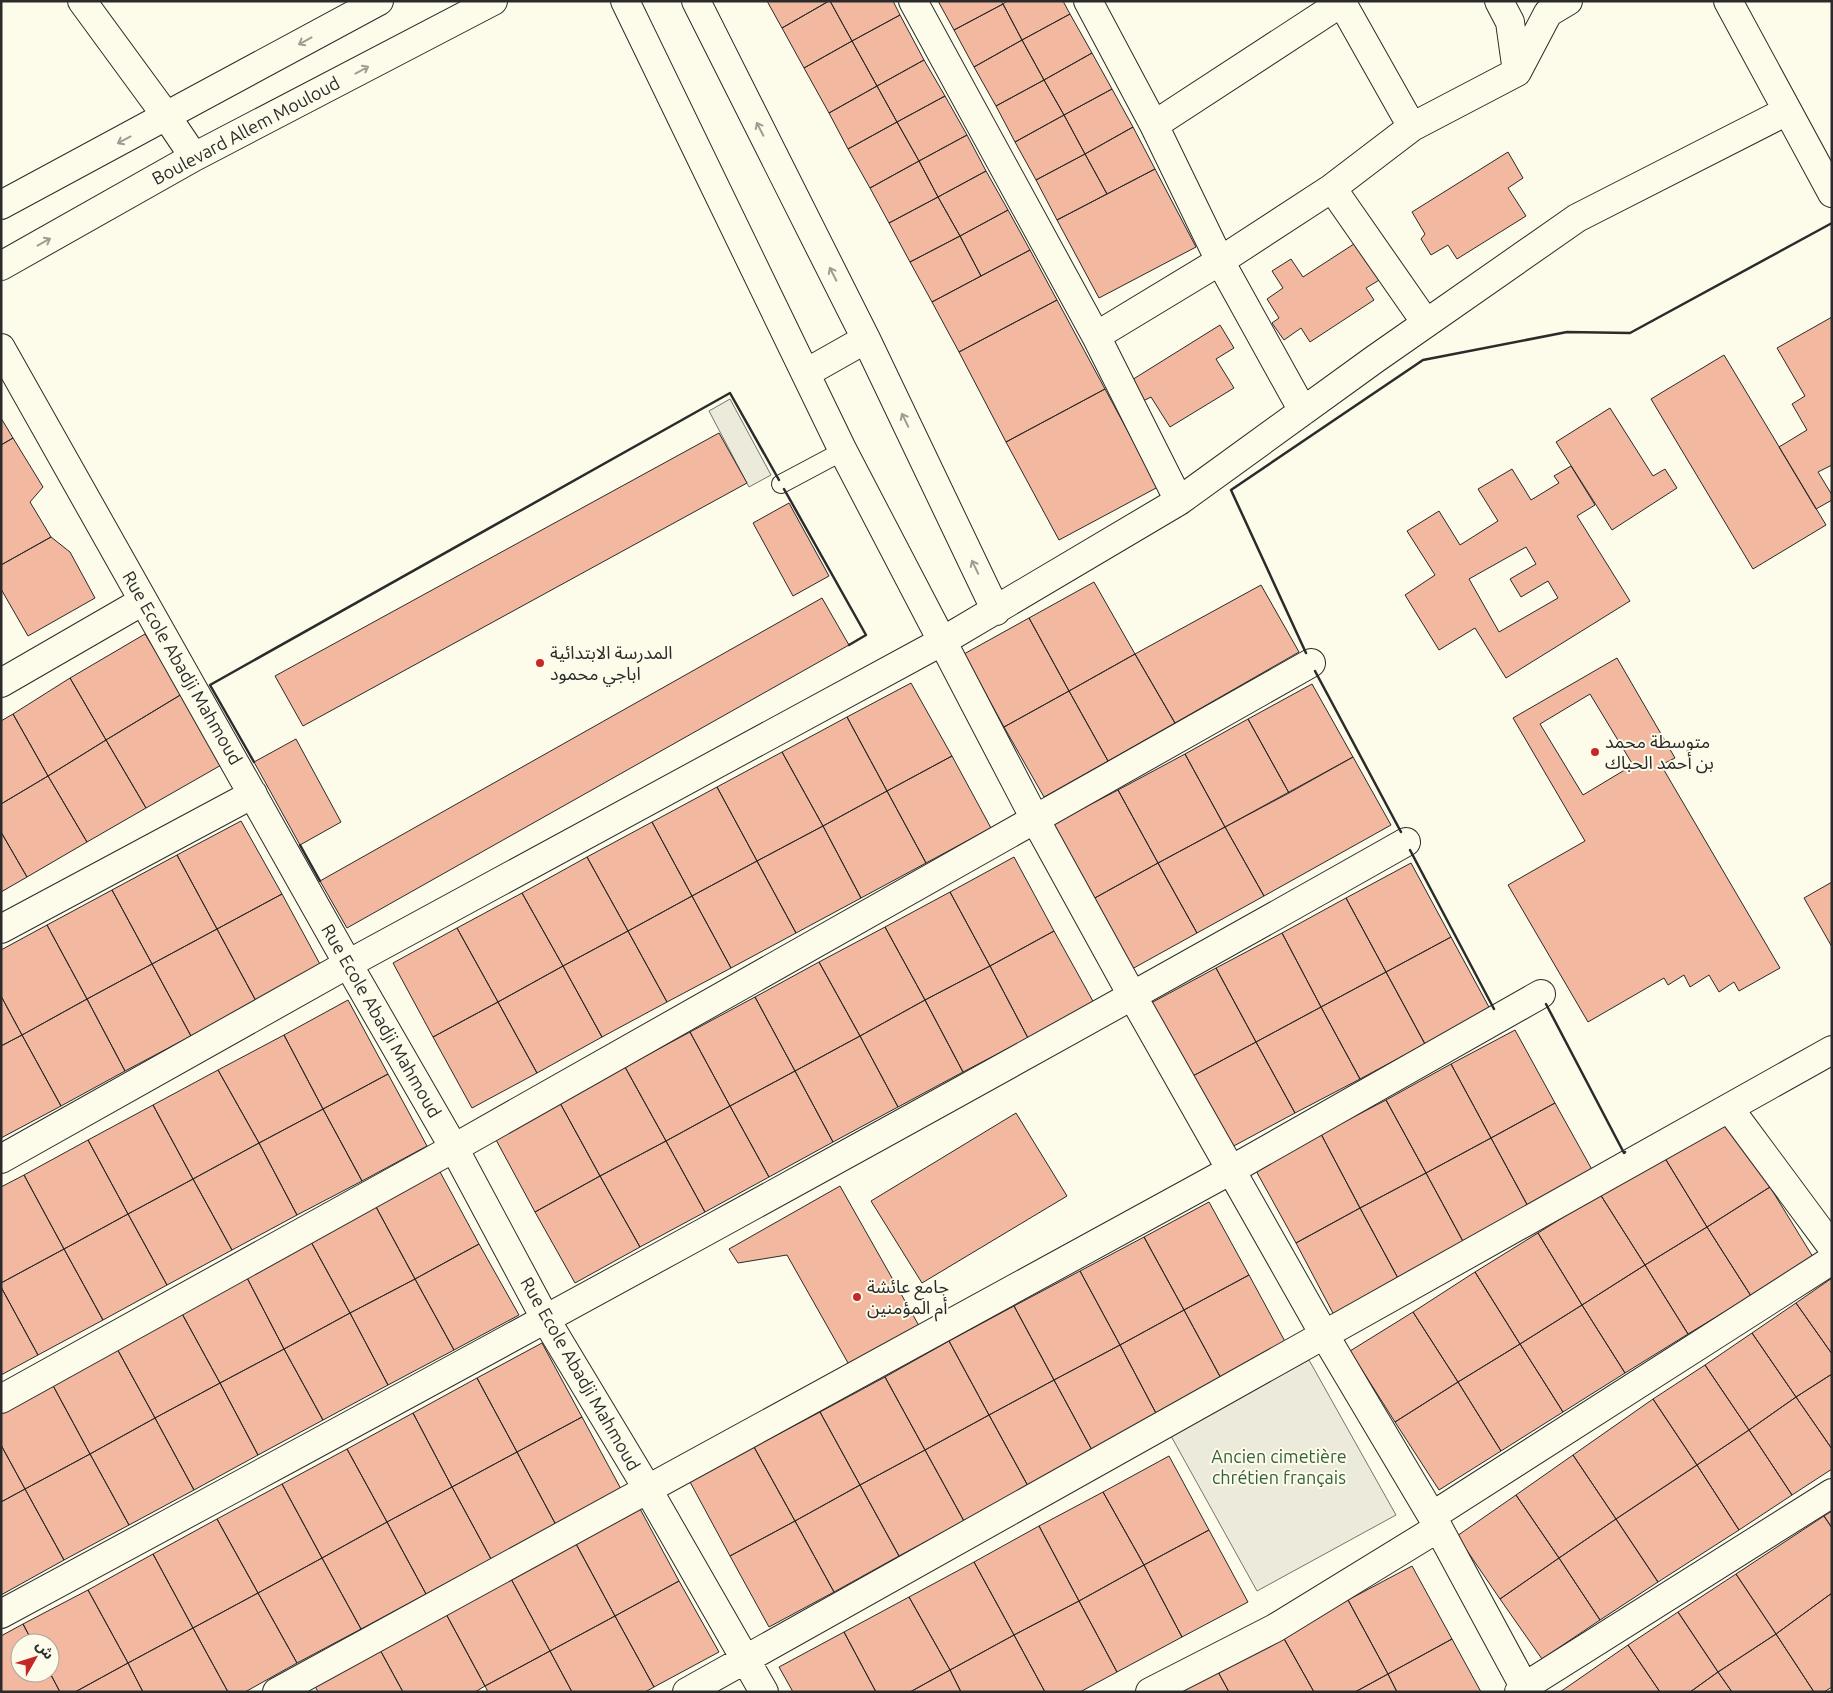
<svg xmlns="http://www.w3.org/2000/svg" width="1833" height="1693" font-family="Ubuntu,'Noto Sans Arabic',sans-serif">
  <rect width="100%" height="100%" fill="#fdfbea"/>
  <path fill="#ecebdb" stroke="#74746e" d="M1309 1360 1396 1515 1257 1591 1171 1436Z"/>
  <path fill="#eceadb" stroke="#74746e" d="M730 399 771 475 749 487 709 411Z"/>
  <path fill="#f2b8a0" stroke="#2b2b2b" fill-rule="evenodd" d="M767 1H829L782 28Z
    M829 1H830L852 41 804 68 782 28Z
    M830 1H893L900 15 852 41Z
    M938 1H1001L1003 4 954 30Z
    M1007 1H1063L1070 14 1022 40 1003 4Z
    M1003 4 1022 40 974 67 954 30Z
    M1070 14 1092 53 1044 80 1022 40Z
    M900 15 924 60 877 86 852 41Z
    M1022 40 1044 80 996 106 974 67Z
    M852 41 877 86 829 113 804 68Z
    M1092 53 1112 89 1064 115 1044 80Z
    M924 60 945 96 897 122 877 86Z
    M1044 80 1064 115 1015 142 996 106Z
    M877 86 897 122 848 149 829 113Z
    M1112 89 1133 127 1085 154 1064 115Z
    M945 96 967 135 919 161 897 122Z
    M1064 115 1085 154 1036 180 1015 142Z
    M897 122 919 161 870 188 848 149Z
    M1133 127 1155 169 1107 194 1085 154Z
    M967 135 986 171 938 197 919 161Z
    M1508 152 1523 178 1508 188 1526 216 1457 259 1448 245 1431 255 1421 239 1425 234 1412 212Z
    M1085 154 1107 194 1057 220 1036 180Z
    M919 161 938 197 889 223 870 188Z
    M1155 169 1196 247 1099 298 1057 220Z
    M986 171 1008 210 960 236 938 197Z
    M938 197 960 236 910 262 889 223Z
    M1008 210 1030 250 981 276 960 236Z
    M960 236 981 276 932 302 910 262Z
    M1357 242 1381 279 1366 288 1374 300 1310 342 1301 328 1284 340 1272 323 1279 318 1267 299 1283 288 1272 271 1291 259 1303 277Z
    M1030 250 1057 300 959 352 932 302Z
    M1057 300 1105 389 1006 442 959 352Z
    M1832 317V465L1818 472 1832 495V500L1816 509 1779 447 1807 430 1792 404 1805 396 1777 348Z
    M1220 325 1234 348 1216 359 1234 388 1170 427 1151 397 1139 403 1127 383Z
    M1724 355 1826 525 1753 569 1651 399Z
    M1105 389 1158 487 1059 540 1006 442Z
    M1610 408 1653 476 1665 469 1677 488 1612 530 1556 442Z
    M1 418 13 438 1 445Z
    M719 433 747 483 303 726 275 676Z
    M13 438 43 487 30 502 51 537 1 565V445Z
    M1571 466 1595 505 1577 516 1630 601 1506 678 1475 628 1439 650 1405 595 1435 575 1407 531 1439 511 1460 545 1498 521 1478 489 1512 469 1531 500 1559 483 1554 476ZM1526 547 1536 564 1510 579 1521 597 1548 581 1558 598 1499 632 1469 579Z
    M789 503 829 576 793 596 753 523Z
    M51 537 70 552 95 598 28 636 1 589V565Z
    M1094 582 1135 654 1069 691 1029 618Z
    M1261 585 1299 652 1175 723 1135 654Z
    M822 598 849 645 347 928 320 881Z
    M1029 618 1069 691 1004 727 964 654Z
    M145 634 182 694 106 740 70 678Z
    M1135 654 1175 723 1108 761 1069 691Z
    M1617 658 1675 758 1661 765 1780 968 1739 991 1734 982 1719 992 1709 975 1690 987 1684 975 1668 985 1664 978 1588 1022 1508 885 1585 841 1513 718ZM1590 694 1633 765 1583 795 1540 724Z
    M70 678 106 740 48 776 13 714Z
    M911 683 952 756 887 791 847 717Z
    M1312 684 1353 757 1289 793 1248 719Z
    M1069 691 1108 761 1044 797 1004 727Z
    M182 694 223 764 146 808 106 740Z
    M13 714 48 776 1 804V721Z
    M847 717 887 791 823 826 782 752Z
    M1248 719 1289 793 1225 827 1185 754Z
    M296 739 341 822 300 845 254 762Z
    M106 740 146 808 87 842 48 776Z
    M782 752 823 826 757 861 717 787Z
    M1185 754 1225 827 1158 863 1118 790Z
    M952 756 991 828 926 863 887 791Z
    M1353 757 1391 825 1264 896 1225 827Z
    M48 776 87 842 27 877 1 832V804Z
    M717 787 757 861 692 896 652 822Z
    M1118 790 1158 863 1093 899 1053 824Z
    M887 791 926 863 861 898 823 826Z
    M241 821 282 894 217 929 177 855Z
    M652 822 692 896 628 931 587 857Z
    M823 826 861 898 796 933 757 861Z
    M1225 827 1264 896 1197 933 1158 863Z
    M1 832 27 877 1 892Z
    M177 855 217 929 152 964 112 890Z
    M587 857 628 931 563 966 522 893Z
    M1014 857 1054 931 990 966 950 892Z
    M757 861 796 933 731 968 692 896Z
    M1158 863 1197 933 1132 969 1093 899Z
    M1411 863 1451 937 1386 972 1346 898Z
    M1832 882V947L1804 898Z
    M112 890 152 964 87 999 47 925Z
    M950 892 990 966 925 1000 885 927Z
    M522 893 563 966 498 1002 457 928Z
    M282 894 321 966 256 1001 217 929Z
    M692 896 731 968 667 1002 628 931Z
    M1346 898 1386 972 1321 1007 1282 933Z
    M47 925 87 999 22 1035 1 996V950Z
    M885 927 925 1000 860 1036 819 962Z
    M457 928 498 1002 433 1037 393 963Z
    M217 929 256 1001 191 1036 152 964Z
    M628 931 667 1002 602 1037 563 966Z
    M1054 931 1094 1003 1028 1038 990 966Z
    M1282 933 1321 1007 1256 1042 1216 968Z
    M1451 937 1490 1009 1425 1044 1386 972Z
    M819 962 860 1036 795 1071 755 997Z
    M152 964 191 1036 125 1071 87 999Z
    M563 966 602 1037 537 1073 498 1002Z
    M990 966 1028 1038 963 1072 925 1000Z
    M1216 968 1256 1042 1191 1077 1151 1003Z
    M1386 972 1425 1044 1360 1079 1321 1007Z
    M1 996 22 1035 1 1046Z
    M755 997 795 1071 730 1106 690 1032Z
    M87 999 125 1071 61 1106 22 1035Z
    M348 1000 388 1074 323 1109 284 1035Z
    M925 1000 963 1072 898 1107 860 1036Z
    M498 1002 537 1073 472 1108 433 1037Z
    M1321 1007 1360 1079 1295 1113 1256 1042Z
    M1515 1030 1555 1103 1491 1138 1451 1064Z
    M690 1032 730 1106 666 1141 625 1067Z
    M22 1035 61 1106 1 1138V1046Z
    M284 1035 323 1109 259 1143 218 1070Z
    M860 1036 898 1107 833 1142 795 1071Z
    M1256 1042 1295 1113 1230 1148 1191 1077Z
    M1451 1064 1491 1138 1426 1173 1386 1100Z
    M625 1067 666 1141 600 1176 560 1103Z
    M218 1070 259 1143 193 1179 153 1105Z
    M795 1071 833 1142 769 1177 730 1106Z
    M388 1074 427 1146 362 1181 323 1109Z
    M1386 1100 1426 1173 1360 1208 1321 1134Z
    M560 1103 600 1176 535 1212 495 1138Z
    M1555 1103 1595 1175 1530 1210 1491 1138Z
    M153 1105 193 1179 128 1214 88 1140Z
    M730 1106 769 1177 705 1212 666 1141Z
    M323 1109 362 1181 297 1215 259 1143Z
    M1016 1113 1067 1196 922 1283 871 1201Z
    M1725 1117 1770 1187 1707 1227 1663 1155Z
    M1321 1134 1360 1208 1296 1243 1255 1169Z
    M1491 1138 1530 1210 1465 1245 1426 1173Z
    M88 1140 128 1214 64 1249 24 1175Z
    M666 1141 705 1212 640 1247 600 1176Z
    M259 1143 297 1215 232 1250 193 1179Z
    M1663 1155 1707 1227 1645 1265 1600 1194Z
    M439 1170 479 1244 415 1279 375 1205Z
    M1426 1173 1465 1245 1399 1280 1360 1208Z
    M24 1175 64 1249 1 1283V1187Z
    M600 1176 640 1247 575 1283 535 1212Z
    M193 1179 232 1250 167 1285 128 1214Z
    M840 1186 922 1331 852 1370 787 1255 738 1263 729 1249Z
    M1770 1187 1813 1257 1751 1296 1707 1227Z
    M1600 1194 1645 1265 1582 1305 1538 1233Z
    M1209 1202 1249 1275 1184 1310 1144 1237Z
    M375 1205 415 1279 350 1313 310 1240Z
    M1360 1208 1399 1280 1334 1315 1296 1243Z
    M128 1214 167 1285 103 1320 64 1249Z
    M1707 1227 1751 1296 1688 1334 1645 1265Z
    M1538 1233 1582 1305 1520 1344 1475 1272Z
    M1144 1237 1184 1310 1120 1345 1080 1271Z
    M310 1240 350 1313 284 1349 245 1274Z
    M479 1244 519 1315 454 1350 415 1279Z
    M64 1249 103 1320 38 1355 1 1287V1283Z
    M1645 1265 1688 1334 1625 1373 1582 1305Z
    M1080 1271 1120 1345 1054 1380 1014 1306Z
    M1475 1272 1520 1344 1458 1382 1413 1312Z
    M245 1274 284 1349 220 1383 180 1310Z
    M1249 1275 1288 1347 1223 1382 1184 1310Z
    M1832 1278V1354L1796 1303Z
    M415 1279 454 1350 388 1385 350 1313Z
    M1 1287 38 1355 1 1375Z
    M1796 1303 1832 1354V1374L1796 1397 1752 1333Z
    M1582 1305 1625 1373 1563 1412 1520 1344Z
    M1014 1306 1054 1380 989 1415 949 1341Z
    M180 1310 220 1383 155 1418 115 1345Z
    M1184 1310 1223 1382 1158 1417 1120 1345Z
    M1413 1312 1458 1382 1395 1422 1350 1351Z
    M350 1313 388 1385 323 1420 284 1349Z
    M1752 1333 1796 1397 1749 1430 1705 1365Z
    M949 1341 989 1415 925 1450 885 1377Z
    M542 1343 582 1417 517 1452 477 1378Z
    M1520 1344 1563 1412 1501 1451 1458 1382Z
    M115 1345 155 1418 90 1454 50 1380Z
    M1120 1345 1158 1417 1093 1452 1054 1380Z
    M284 1349 323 1420 258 1455 220 1383Z
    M1705 1365 1749 1430 1697 1465 1653 1399Z
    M1832 1374V1449L1796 1397Z
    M885 1377 925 1450 860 1485 820 1412Z
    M477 1378 517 1452 452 1487 413 1413Z
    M50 1380 90 1454 25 1489 1 1445V1407Z
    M1054 1380 1093 1452 1028 1486 989 1415Z
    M1458 1382 1501 1451 1439 1490 1395 1422Z
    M220 1383 258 1455 194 1490 155 1418Z
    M1796 1397 1832 1449V1469L1792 1495 1749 1430Z
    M1653 1399 1697 1465 1616 1519 1573 1455Z
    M820 1412 860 1485 795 1521 754 1447Z
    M413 1413 452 1487 387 1522 347 1449Z
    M989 1415 1028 1486 964 1521 925 1450Z
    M582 1417 621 1489 556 1525 517 1452Z
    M155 1418 194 1490 129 1525 90 1454Z
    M1749 1430 1792 1495 1739 1530 1697 1465Z
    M1 1445 25 1489 1 1502Z
    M754 1447 795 1521 730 1556 690 1482Z
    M347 1449 387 1522 322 1558 282 1484Z
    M925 1450 964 1521 899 1556 860 1485Z
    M517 1452 556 1525 491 1559 452 1487Z
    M90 1454 129 1525 64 1560 25 1489Z
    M1573 1455 1616 1519 1559 1558 1516 1495Z
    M1169 1456 1209 1530 1144 1565 1103 1492Z
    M1697 1465 1739 1530 1658 1582 1616 1519Z
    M282 1484 322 1558 258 1593 217 1519Z
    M860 1485 899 1556 834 1592 795 1521Z
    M452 1487 491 1559 426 1594 387 1522Z
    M25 1489 64 1560 1 1595V1502Z
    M1103 1492 1144 1565 1079 1601 1039 1526Z
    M1516 1495 1559 1558 1500 1599 1457 1536Z
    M639 1507 679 1581 615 1616 575 1542Z
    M1832 1511V1528L1824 1516Z
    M1824 1516 1832 1528V1593L1776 1634 1736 1574Z
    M217 1519 258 1593 193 1628 153 1554Z
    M1616 1519 1658 1582 1600 1620 1559 1558Z
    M795 1521 834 1592 769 1627 730 1556Z
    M387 1522 426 1594 361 1629 322 1558Z
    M1039 1526 1079 1601 1014 1635 974 1562Z
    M1209 1530 1248 1602 1182 1637 1144 1565Z
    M575 1542 615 1616 550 1651 510 1577Z
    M153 1554 193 1628 128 1663 88 1590Z
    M322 1558 361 1629 297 1663 258 1593Z
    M1559 1558 1600 1620 1542 1659 1500 1599Z
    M974 1562 1014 1635 950 1670 909 1597Z
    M1144 1565 1182 1637 1117 1672 1079 1601Z
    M1412 1566 1452 1639 1388 1674 1348 1600Z
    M1736 1574 1776 1634 1718 1672 1678 1612Z
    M510 1577 550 1651 485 1686 445 1612Z
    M679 1581 719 1652 654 1687 615 1616Z
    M88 1590 128 1663 75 1692H60L50 1673V1643H33L23 1624Z
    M258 1593 297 1663 245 1692H228L193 1628Z
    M1832 1593V1687L1824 1692H1814L1776 1634Z
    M909 1597 950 1670 910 1692H876L844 1632Z
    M1348 1600 1388 1674 1355 1692H1314L1282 1635Z
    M1079 1601 1117 1672 1080 1692H1045L1014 1635Z
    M445 1612 485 1686 475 1692H403L379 1648Z
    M1678 1612 1718 1672 1690 1692H1660L1628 1645Z
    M615 1616 654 1687 645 1692H572L550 1651Z
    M23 1624 33 1643H20V1673H50L60 1692H1V1636Z
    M193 1628 228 1692H143L128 1663Z
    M844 1632 876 1692H793L779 1667Z
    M1776 1634 1814 1692H1732L1718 1672Z
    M1014 1635 1045 1692H961L950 1670Z
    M1282 1635 1314 1692H1229L1217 1670Z
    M1452 1639 1481 1692H1397L1388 1674Z
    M1628 1645 1660 1692H1560Z
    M379 1648 403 1692H318L314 1684Z
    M550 1651 572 1692H488L485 1686Z
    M128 1663 143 1692H75Z
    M950 1670 961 1692H910Z
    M1217 1670 1229 1692H1177Z
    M1718 1672 1732 1692H1690Z
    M1388 1674 1397 1692H1355Z"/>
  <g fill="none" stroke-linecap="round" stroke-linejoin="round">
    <defs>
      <path id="lane" d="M781 484 843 451"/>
      <path id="street" d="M82 1 167 117
        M625 1 843 451 1035 819 1133 997 1325 1336 1432 1516 1527 1692
        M696 1 866 339 996 611
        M913 1 1096 336 1179 501
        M1088 1 1154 125 1220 261 1303 411
        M1341 1 1412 127
        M1499 1 1510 22 1517 72
        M1728 1 1832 193
        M1154 125 1344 1
        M1332 188 1426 323
        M1096 336 1220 261 1332 188 1412 127 1517 72 1548 13 1568 1
        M1 348 348 964 454 1148 546 1320 647 1488 764 1692
        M806 373 866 339
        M1 683 143 601
        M1 929 253 794
        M1729 1108 1832 1247
        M1 1159 348 964 941 642 1179 501 1375 359 1577 218 1787 111
        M1 1399 454 1148 1311 663
        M1432 1516 1832 1260
        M1 1614C472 1360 941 1105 1406 842
        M277 1692 1231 1170 1541 994
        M687 1692 1832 1050
        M1150 1692 1275 1628 1438 1528
        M1519 1692 1524 1687 1832 1493"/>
      <path id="secondary" d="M167 117 194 157
        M1 205 379 1
        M1 266 194 157 493 1"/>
    </defs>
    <use href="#lane" stroke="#2b2b2b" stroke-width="20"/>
    <use href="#street" stroke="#2b2b2b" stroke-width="30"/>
    <use href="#secondary" stroke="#2b2b2b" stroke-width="30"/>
    <use href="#lane" stroke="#fdfbea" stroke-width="18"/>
    <use href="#street" stroke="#fdfbea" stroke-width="28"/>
    <use href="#secondary" stroke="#fdfbea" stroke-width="28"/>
    <path stroke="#2b2b2b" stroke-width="2.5" d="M784 489 866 635 849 645
      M1306 653 1231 490 1423 360 1567 332 1630 333 1832 223
      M1315 671 1401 832
      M254 762 210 685 730 393 779 480
      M300 845 320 881
      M1410 850 1494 1009
      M1546 1004 1624 1153 1625 1152"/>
  </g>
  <defs><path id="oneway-shaft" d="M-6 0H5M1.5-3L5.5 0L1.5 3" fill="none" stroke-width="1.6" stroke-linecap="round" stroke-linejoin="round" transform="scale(1.25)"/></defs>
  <g stroke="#9e9d94">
    <use href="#oneway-shaft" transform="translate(305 41) rotate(151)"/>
    <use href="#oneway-shaft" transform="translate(362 70) rotate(-28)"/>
    <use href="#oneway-shaft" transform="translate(760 129) rotate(-117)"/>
    <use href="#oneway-shaft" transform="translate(124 140) rotate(152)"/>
    <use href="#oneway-shaft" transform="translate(44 242) rotate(-29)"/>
    <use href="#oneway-shaft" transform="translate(833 274) rotate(-117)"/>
    <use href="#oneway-shaft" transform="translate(905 420) rotate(-116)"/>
    <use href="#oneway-shaft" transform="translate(975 567) rotate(-116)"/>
  </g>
  <g fill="#c62828" stroke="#fdfbea" stroke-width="2">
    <circle cx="540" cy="663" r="5"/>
    <circle cx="1595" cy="752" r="5"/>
    <circle cx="857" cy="1297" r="5"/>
  </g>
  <g text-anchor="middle" stroke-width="4" stroke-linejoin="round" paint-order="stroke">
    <g font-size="18" fill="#2b2b2b" stroke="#fdfbea">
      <text transform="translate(246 131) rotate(-28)" y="6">Boulevard Allem Mouloud</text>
      <text transform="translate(182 668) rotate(60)" y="6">Rue Ecole Abadji Mahmoud</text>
      <text transform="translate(381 1021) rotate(60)" y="6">Rue Ecole Abadji Mahmoud</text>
      <text transform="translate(580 1374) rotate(60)" y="6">Rue Ecole Abadji Mahmoud</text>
    </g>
    <g font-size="18" fill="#2b2b2b" stroke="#fdfbea" text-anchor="start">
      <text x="550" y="659">المدرسة الابتدائية<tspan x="550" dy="21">اباجي محمود</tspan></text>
      <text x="1605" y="748">متوسطة محمد<tspan x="1605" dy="21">بن أحمد الحباك</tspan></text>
      <text x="867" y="1293">جامع عائشة<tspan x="867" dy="21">أم المؤمنين</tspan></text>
    </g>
    <g font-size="18" fill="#34623c" stroke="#fdfbea">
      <text x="1279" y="1463">Ancien cimetière<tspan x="1279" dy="21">chrétien français</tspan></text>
    </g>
  </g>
  <rect width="1833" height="1693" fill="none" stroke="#2b2b2b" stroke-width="5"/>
  <g transform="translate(35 1658) rotate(51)"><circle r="24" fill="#fdfbea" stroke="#a9a89e"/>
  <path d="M0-4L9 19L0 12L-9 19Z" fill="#c62828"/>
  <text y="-8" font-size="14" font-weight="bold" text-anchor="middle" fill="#2b2b2b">ش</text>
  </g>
</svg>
